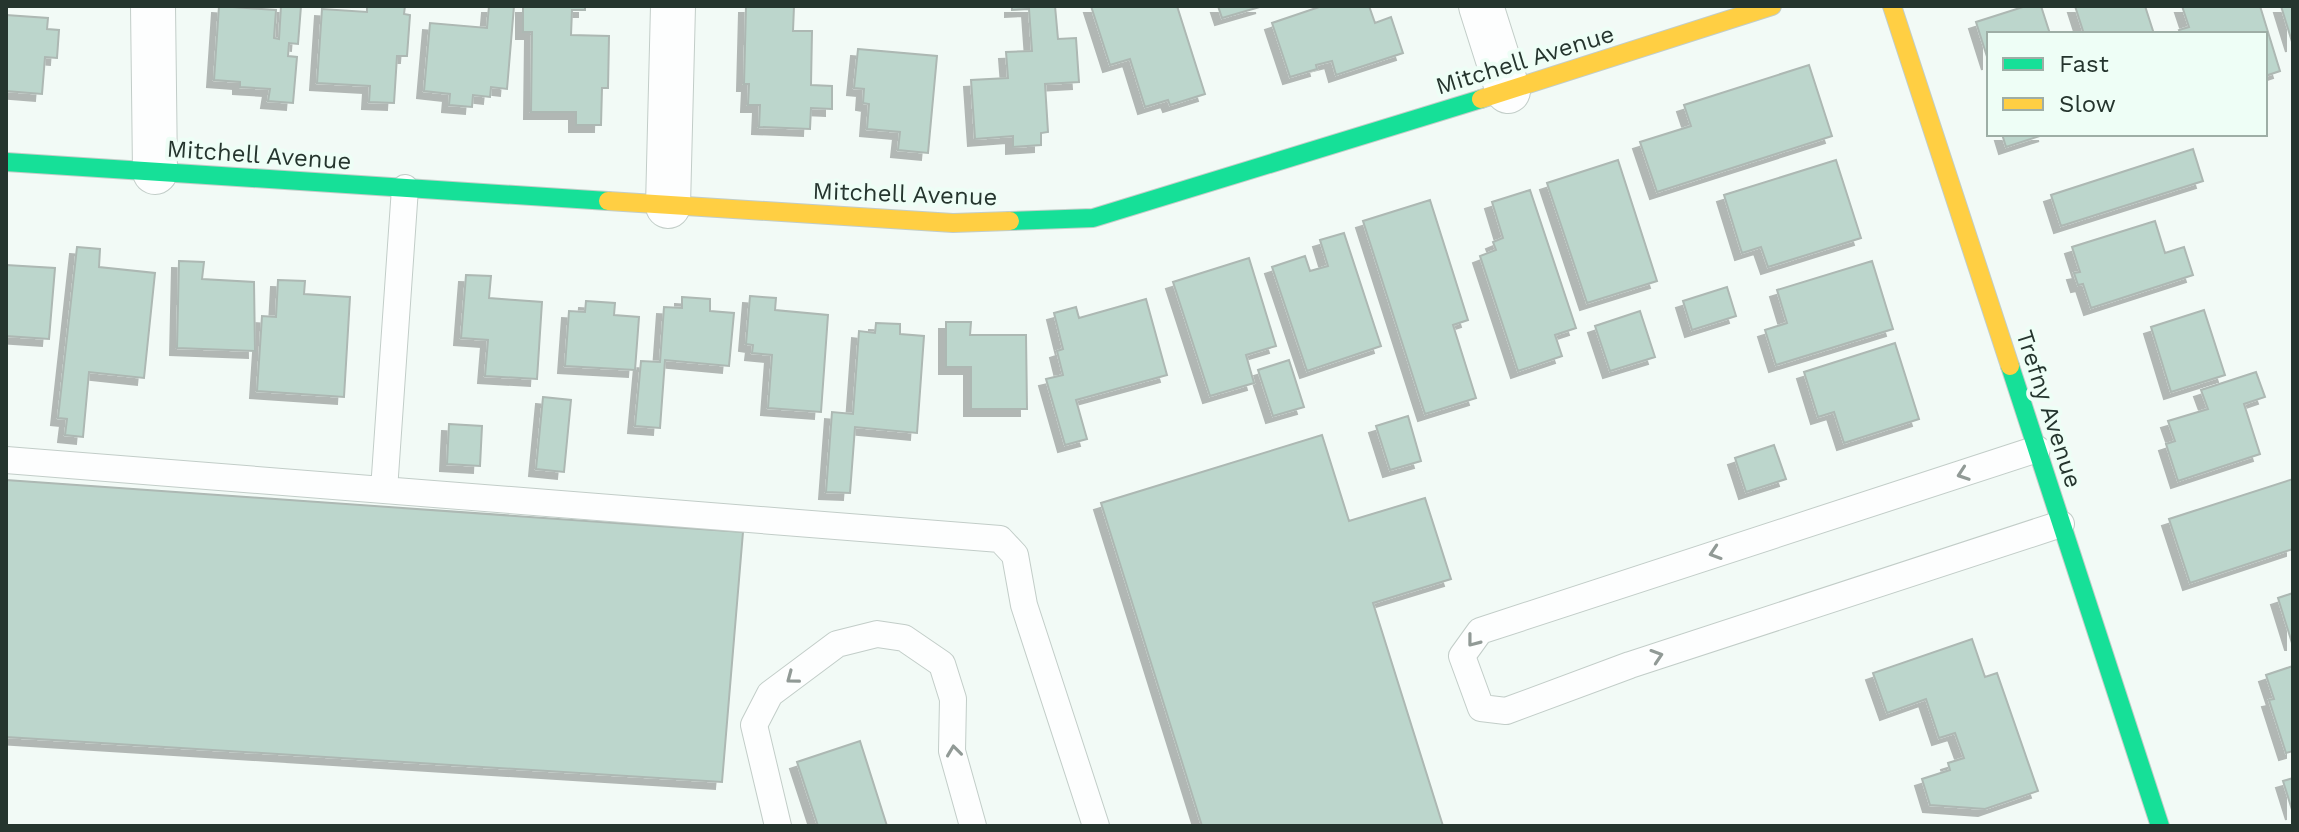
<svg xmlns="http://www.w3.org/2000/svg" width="2299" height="832" font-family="'Work Sans',sans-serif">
  <defs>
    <filter id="shadow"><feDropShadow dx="-7" dy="7" stdDeviation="0" flood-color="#0004"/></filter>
  </defs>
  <rect width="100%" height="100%" fill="#f2faf6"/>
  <path fill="#bcd6cc" stroke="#adb8b3" stroke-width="2" filter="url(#shadow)" d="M219 6 276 10 274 38 279 39 281 6H301L298 44 289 43 288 56 297 57 293 103 268 101 270 89 240 87V82L214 80Z
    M367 6H405L404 14 410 15 407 56H397L394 103 369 102 370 86 317 83 322 9 367 12Z
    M489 6H514L507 89 491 87 490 97 473 95 472 107 449 105 450 94 424 91 430 23 487 28Z
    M523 6H585V10H572L571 35 609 36 608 88H602L601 125H576V112H531L532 32H523Z
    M746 6H794L793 31H812L811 85 832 86V109L811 108 810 129 759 127 760 105H748L749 84H744Z
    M1012 6H1055L1058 39 1076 38 1079 82 1045 84 1048 132 1041 133V145L1013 147V136L975 139 971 80 1008 78 1006 52 1032 51 1029 9 1012 10Z
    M1091 6H1177L1205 94 1170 105 1168 100 1145 107 1130 59 1110 65Z
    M1218 6H1263L1222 18Z
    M1322 6H1369L1375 23 1391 17 1403 53 1336 75 1332 61 1316 65 1317 69 1290 77 1272 23Z
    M2026 6H2041L2050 34H1989V63L1976 22Z
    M2075 6H2145L2154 34H2084Z
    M2182 6H2260L2280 71 2265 76V34H2181L2179 30 2189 27Z
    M2281 6H2293V45Z
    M6 15 48 18 47 29 59 30 57 58 45 57 42 94 6 91Z
    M858 49 937 56 928 153 898 150 900 132 867 129 869 104 863 103 864 89 854 88Z
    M1809 65 1832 136 1657 192 1640 142 1691 126 1684 105Z
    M2002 134H2046L2006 147Z
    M2193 149 2203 181 2061 226 2051 195Z
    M1618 160 1657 281 1587 303 1547 183Z
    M1836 160 1861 238 1768 267 1761 247 1742 253 1724 195Z
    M1530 190 1576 328 1555 335 1562 356 1518 371 1480 256 1496 250 1493 242 1503 238 1492 202Z
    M1430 200 1468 320 1453 325 1476 398 1425 414 1363 221Z
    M2155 221 2165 253 2184 247 2193 275 2091 308 2083 284 2078 285 2074 273 2080 272 2072 247Z
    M1344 233 1381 346 1307 371 1272 267 1305 256 1310 271 1328 266 1320 240Z
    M77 247 100 249 99 267 155 273 144 378 89 372 83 437 65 435 67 419 58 418Z
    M1249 258 1276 346 1246 355 1254 383 1210 396 1173 282Z
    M179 261 204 262 202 279 254 282 255 351 177 348Z
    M1872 261 1893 329 1776 365 1765 330 1787 323 1777 290Z
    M6 265 55 268 49 339 6 336Z
    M466 275 491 276 489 298 542 302 537 379 485 376 488 340 461 338Z
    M278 280 305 281 304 294 350 297 344 397 257 391 262 316 276 317Z
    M1727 287 1736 316 1692 330 1683 301Z
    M750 296 776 298 775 310 828 315 821 412 768 408 772 355 752 353 753 345 746 344Z
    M682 297 710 299V311L734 313 729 366 665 360 660 428 635 426 641 361 660 362 664 307 682 308Z
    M1146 299 1167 375 1076 400 1087 439 1065 445 1046 379 1063 375 1057 351 1063 349 1054 313 1076 307 1079 318Z
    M586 301 615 303 614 315 639 317 635 370 565 366 569 311 585 312Z
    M2204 310 2225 375 2171 392 2151 327Z
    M1640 311 1655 357 1610 371 1595 326Z
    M946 322H971L970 335H1026L1027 409H971V367H946Z
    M876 323 900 324V334L924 336 917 433 855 427 850 493 826 492 832 412 853 414 859 331 875 333Z
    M1895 343 1919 419 1844 443 1834 412 1818 417 1804 372Z
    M1289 360 1304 407 1273 416 1258 370Z
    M2256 372 2265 397 2244 404 2260 454 2178 481 2166 444 2175 441 2168 421 2208 409 2201 390Z
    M543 397 571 400 564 472 536 469Z
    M1408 416 1421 461 1390 470 1376 426Z
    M449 424 482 426 480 466 447 464Z
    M1322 435 1349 521 1425 498 1451 579 1373 603 1443 826H1202L1101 503Z
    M1774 445 1786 479 1746 492 1735 458Z
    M2293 479V549L2190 583 2169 519Z
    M6 480 743 532 722 782 6 737Z
    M2293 593V643H2292L2278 598Z
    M1972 639 1985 677 1997 673 2038 791 1985 809 1930 805 1922 779 1950 770 1948 763 1964 758 1955 733 1939 738 1926 699 1887 713 1873 673Z
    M2293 666V751L2286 753 2269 700 2274 699 2266 675Z
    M860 741 887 826H818L797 762Z
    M2293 778V813L2283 781Z"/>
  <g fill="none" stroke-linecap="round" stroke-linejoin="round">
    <defs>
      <path id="lane" d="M2037 449 1480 631 1462 656 1481 708 1506 711 1630 665 2061 524
        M6 460 1000 539 1015 555 1024 605 1096 826
        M384 490 405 188
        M778 826 754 725 770 694 837 644 877 634 904 638 942 664 953 699 952 751 973 826"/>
      <path id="street" d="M153 6 155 172
        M1481 6 1508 91
        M668 206 673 6"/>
      <path id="fast" d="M6 162 608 201
        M1010 221 1093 218 1481 99
        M2010 366 2160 826"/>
      <path id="slow" d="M1892 6 2010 366
        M1481 99 1772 6
        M608 201 953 223 1010 221"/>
    </defs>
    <use href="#lane" stroke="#c2cdc8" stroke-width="28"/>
    <use href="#street" stroke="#c2cdc8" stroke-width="46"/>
    <use href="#fast" stroke="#c2cdc8" stroke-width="20"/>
    <use href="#slow" stroke="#c2cdc8" stroke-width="20"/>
    <use href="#lane" stroke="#fdfefe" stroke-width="26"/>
    <use href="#street" stroke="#fdfefe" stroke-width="44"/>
    <use href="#fast" stroke="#16e098" stroke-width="18"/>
    <use href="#slow" stroke="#ffcf43" stroke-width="18"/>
  </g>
  <defs><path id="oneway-chevron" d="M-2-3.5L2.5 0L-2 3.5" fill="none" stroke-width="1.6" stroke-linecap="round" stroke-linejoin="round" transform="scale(2)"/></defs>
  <g stroke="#919a96">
    <use href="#oneway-chevron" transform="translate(1963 474) rotate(161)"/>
    <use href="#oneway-chevron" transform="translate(1715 553) rotate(162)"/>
    <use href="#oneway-chevron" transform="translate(1473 641) rotate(128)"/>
    <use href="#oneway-chevron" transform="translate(1657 656) rotate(-18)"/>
    <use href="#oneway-chevron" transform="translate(792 678) rotate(143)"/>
    <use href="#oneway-chevron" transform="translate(954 751) rotate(-97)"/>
  </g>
  <g text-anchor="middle" stroke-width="8" stroke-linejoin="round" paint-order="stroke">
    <g font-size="24" fill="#25352e" stroke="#eefef6">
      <text transform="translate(1525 60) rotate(-17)" y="8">Mitchell Avenue</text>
      <text transform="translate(259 155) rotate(4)" y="8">Mitchell Avenue</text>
      <text transform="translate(905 194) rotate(2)" y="8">Mitchell Avenue</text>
      <text transform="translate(2049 409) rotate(72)" y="8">Trefny Avenue</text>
    </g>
  </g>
  <rect width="2299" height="832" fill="none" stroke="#25352e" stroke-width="16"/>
  <rect x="1987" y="32" width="280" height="104" fill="#eefef6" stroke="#9eaea6" stroke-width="2"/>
  <rect x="2003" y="58" width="40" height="12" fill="#16e098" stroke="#9eaea6" stroke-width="2"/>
  <text x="2059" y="72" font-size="24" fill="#25352e">Fast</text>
  <rect x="2003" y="98" width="40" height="12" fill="#ffcf43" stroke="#9eaea6" stroke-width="2"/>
  <text x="2059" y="112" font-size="24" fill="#25352e">Slow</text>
</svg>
